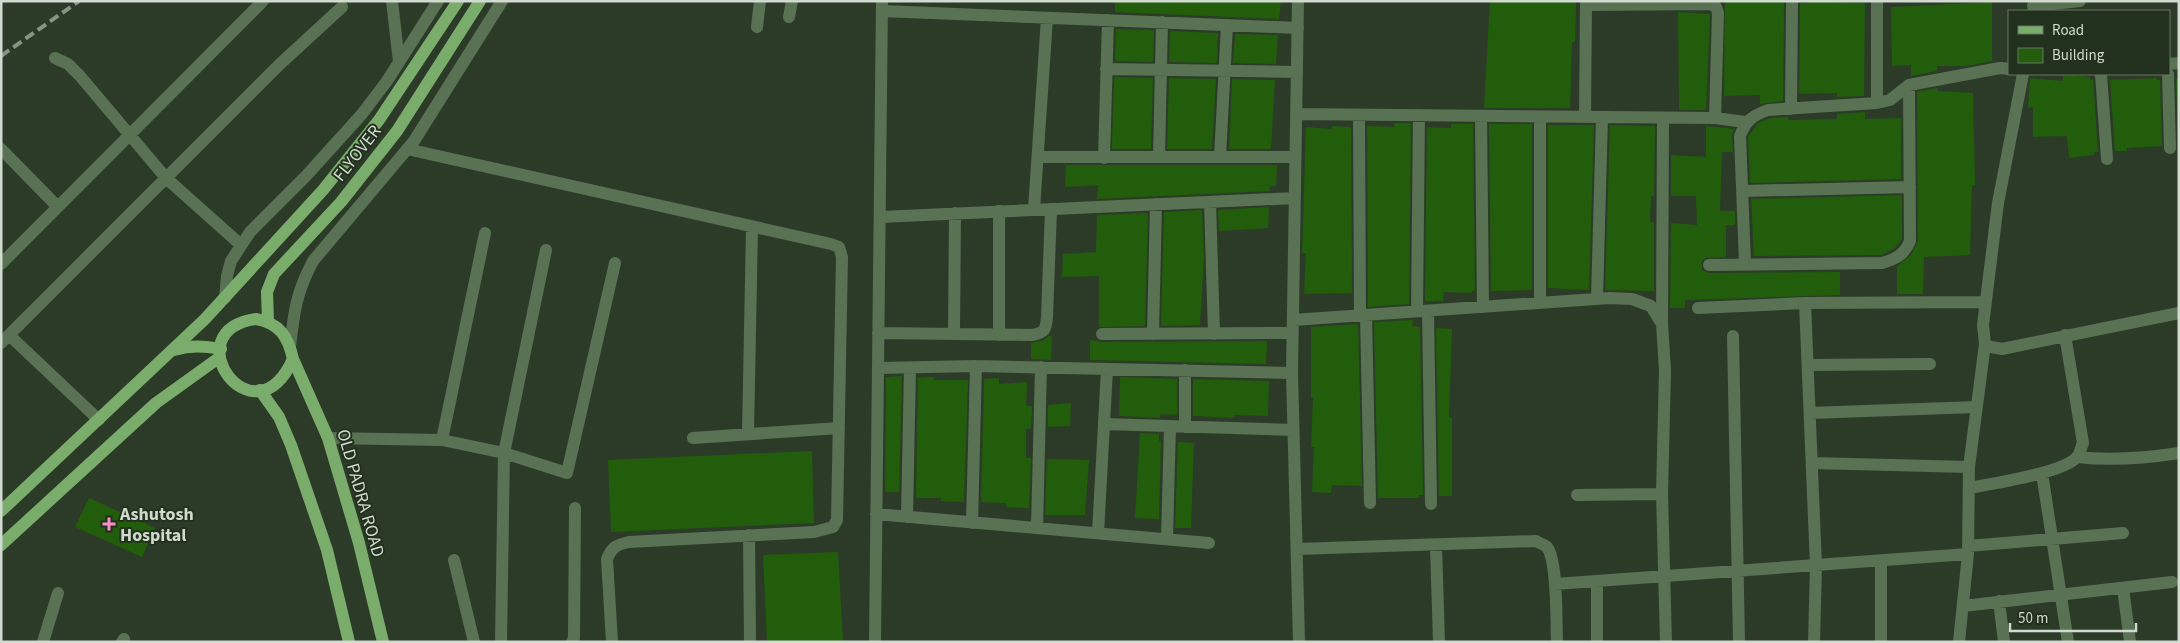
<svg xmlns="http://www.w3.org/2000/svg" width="2180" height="643" font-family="'Source Sans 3',sans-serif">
  <rect width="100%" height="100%" fill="#2c3b28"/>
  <path fill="#225d0c" d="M1115 1H1281L1279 19 1115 12Z
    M1490 1H1576L1575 42H1572L1570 108H1484Z
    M1725 1 1784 2 1783 101 1760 104V95L1724 96Z
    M1808 1 1865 3 1864 96 1837 97V93L1799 94 1800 3H1808Z
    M1992 2V61L1967 66H1937V71L1911 76V65L1892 66 1891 7Z
    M1678 12 1710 14 1706 110H1679Z
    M1116 29 1154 30 1153 62 1115 61Z
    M1170 31 1218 33 1217 63 1169 62Z
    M1235 34 1278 35 1276 64 1233 63Z
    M2063 75 2090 77V80H2093L2098 152H2094V155L2069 158 2067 136 2033 137V107L2028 108 2030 78 2063 81Z
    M1114 77 1153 78 1151 149H1112Z
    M1169 78 1216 79 1212 149H1167Z
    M2156 78 2157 80H2160L2162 146 2127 148V151H2115L2110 80Z
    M1232 79 1275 80 1271 149H1229Z
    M2176 79H2179L2178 145Z
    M1938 88V91L1973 93 1975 185H1972L1970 255 1924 257 1923 294H1897V266L1911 255 1918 241 1917 92Z
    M1865 112V119L1901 118V179L1750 183 1748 137 1758 123 1770 118 1788 117V120L1837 119V114Z
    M1394 123H1411L1409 304 1368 307 1367 126 1394 127Z
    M1451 124H1473L1475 291H1472V293L1444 292 1443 301H1425L1427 127 1451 128Z
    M1489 124H1532V290L1491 291Z
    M1548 125H1594L1589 290 1548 288Z
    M1610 125 1655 126 1654 196H1651L1650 222H1654V291L1605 290Z
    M1332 126 1351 127 1352 293 1304 294 1306 253H1302L1306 127 1332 129Z
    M1706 126 1734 129 1732 136 1733 152H1722L1720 211H1735V225H1726V257L1705 258 1702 261V270L1709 273 1840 272V295L1685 300V308H1670L1671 223 1697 225 1696 196H1671V155L1706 157Z
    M1066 165H1277L1276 186H1270V191L1097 199 1098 185 1065 187Z
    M1902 195V239L1896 247 1888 252 1881 255 1754 256 1751 199Z
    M1269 207 1268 228 1219 231 1218 210Z
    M1202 210 1204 257 1200 325 1161 326 1164 212Z
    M1148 213 1145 326 1099 327V276L1062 277 1063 254 1096 252 1097 215Z
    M1413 320 1412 326 1420 327 1423 495H1419V498H1378L1374 322Z
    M1358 324 1362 486 1332 485 1331 493 1312 492 1314 447H1311L1313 398H1311V327Z
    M1436 328 1452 329 1449 417 1452 418V496H1439Z
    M1049 336H1052L1051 360 1031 359V343L1042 341Z
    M1090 340 1102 342 1267 341 1266 364 1090 360Z
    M902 376 899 492H885L886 377Z
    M934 377V380H968L964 502 941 501V498H916L918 378Z
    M1120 377 1177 379V415L1160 414V418L1119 416Z
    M999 378V384L1027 382 1026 406H1032L1031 428 1026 429V458H1031L1029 508 1006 507V503L981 502 984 379Z
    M1193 379 1269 381 1268 416 1234 415V418L1193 416Z
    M1071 403 1070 426 1048 427V405Z
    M1140 433 1159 434V441H1161L1159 519 1135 518Z
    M1178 442 1194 443 1191 528H1175Z
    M812 451 814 523 611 532 608 460Z
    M1047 459 1089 460 1085 515H1045Z
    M89 498 155 528 142 557 75 527Z
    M838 552 843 642H767L763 555Z"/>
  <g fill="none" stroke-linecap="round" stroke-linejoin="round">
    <path stroke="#597253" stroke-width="12" d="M392 1 399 62
      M1298 1 1292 373 1299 642
      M1877 1V103
      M1586 5 1710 4 1716 7 1718 13 1715 118
      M2033 6 2080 1
      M882 11 1298 28
      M789 17 792 1
      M757 27 760 1
      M55 58 68 64 80 76 166 178 241 245
      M2169 64 2179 63
      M1106 69 1297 72
      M2023 74 1998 203 1983 325 1985 344 1991 347 2002 349 2179 313
      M2101 74 2107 159
      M2168 74 2170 148
      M1791 109 1792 1
      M1296 114 1715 118 1745 122
      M1359 115 1360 315
      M1481 116 1483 307
      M1540 117V303
      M1585 117 1586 1
      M1 149 58 207
      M407 149 831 244 839 247 842 257 837 520 833 527 814 532 629 542C616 545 612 547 607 559L612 642
      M1038 157H1295
      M1159 157 1162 22
      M1220 157 1227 25
      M1104 158 1108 20
      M1743 191 1910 187
      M1210 202 1214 334
      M1034 209 1047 18
      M999 211V335
      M880 217 1295 198
      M1745 263 1740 136C1746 120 1752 116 1768 110L1877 103 1890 100 1909 85 2000 68 2009 69
      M1 264 263 1
      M1709 265 1882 263C1896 259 1904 255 1910 241L1909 85
      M225 298 227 276 231 261 250 232 306 176 362 114 387 81 438 1
      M1597 299 1602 117
      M1805 303 1816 566 1814 642
      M1698 308 1805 303 1985 302
      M1417 311 1419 115
      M1428 311 1431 504
      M1366 315 1370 503
      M1293 320 1610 298 1632 299 1651 306 1662 324 1665 370 1662 494 1666 642
      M1662 323 1663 118
      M878 333 1032 335C1045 333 1046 329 1047 317L1051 209
      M954 334 955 213
      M1102 334 1292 333
      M1153 334 1156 204
      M9 335 99 420
      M1733 336 1739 642
      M1 343 280 64 342 7
      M290 347C294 312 296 293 313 261L414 141 502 1
      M1808 365 1930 364
      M878 368 976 366 1292 373
      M1185 370V427
      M1810 413 1976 407
      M1104 424 1293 430
      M748 434 752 227
      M328 438 442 440 504 453 567 473 615 263
      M693 438 839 428
      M442 440 485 233
      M2078 457C2111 461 2146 458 2179 453
      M1812 463 1969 467
      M2042 473 2068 642
      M1969 488C1991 484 2064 473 2077 457 2080 454 2081 447 2083 443L2065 335
      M1577 495 1662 494
      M876 514 1209 543
      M907 517 910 368
      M972 523 976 366
      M1037 528 1041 367
      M1098 533 1107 369
      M749 535 750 642
      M1167 539 1170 426
      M1436 546 1439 642
      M1968 546 2123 533
      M1297 549 1536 541C1539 543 1545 545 1547 547 1558 561 1556 623 1557 642
      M454 560 474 642
      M1881 561V642
      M1555 584 1968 554
      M2123 588 2130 642
      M1999 601 2004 642
      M1963 606 2172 582
      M43 642 58 593
      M122 642 124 639
      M501 642 504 453 546 250
      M572 642 574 638 575 508
      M875 642 882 1
      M1597 642V581
      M1959 642 1968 554 1969 467 1985 344"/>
    <path stroke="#7aad6c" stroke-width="12" d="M256 319C279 323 288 336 293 359 254 446 172 331 256 319Z
      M268 321 267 292 274 274 341 202 397 131 480 1
      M174 350C191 345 204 346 221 349
      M293 359 328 438 359 543 383 642
      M260 390 279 417 291 445 327 550 349 642
      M1 511 205 319 323 190 379 120 458 1
      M1 545 156 403 220 357"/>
    <path stroke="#879384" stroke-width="4" stroke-dasharray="10 5" stroke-linecap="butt" d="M1 56 79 1"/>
  </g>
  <path fill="#fb8fc5" stroke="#22301e" stroke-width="2" d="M106.5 516.5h5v5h5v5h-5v5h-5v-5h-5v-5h5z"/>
  <g text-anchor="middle" stroke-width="4" stroke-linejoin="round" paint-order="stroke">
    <g font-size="18" fill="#d0dace" stroke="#22301e">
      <text transform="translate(357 153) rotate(-52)" y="6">FLYOVER</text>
      <text transform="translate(361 493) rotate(74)" y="6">OLD PADRA ROAD</text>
    </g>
    <g font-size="18" font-weight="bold" fill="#d0dace" stroke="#22301e" text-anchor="start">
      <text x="120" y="520">Ashutosh<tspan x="120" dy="21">Hospital</tspan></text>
    </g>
  </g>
  <rect width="2180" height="643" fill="none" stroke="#d0dace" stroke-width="5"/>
  <rect x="2008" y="10" width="162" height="65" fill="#22301e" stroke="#687464"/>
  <rect x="2018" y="26" width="25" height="8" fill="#7aad6c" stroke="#687464"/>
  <text x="2052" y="35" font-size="15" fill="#d0dace">Road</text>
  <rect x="2018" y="48" width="25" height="15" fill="#225d0c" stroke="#687464"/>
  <text x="2052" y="60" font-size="15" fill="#d0dace">Building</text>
  <path d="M2010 623v8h126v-8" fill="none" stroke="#d0dace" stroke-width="2.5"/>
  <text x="2018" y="623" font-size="15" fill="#d0dace" stroke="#22301e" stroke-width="4" paint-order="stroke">50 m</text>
</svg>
